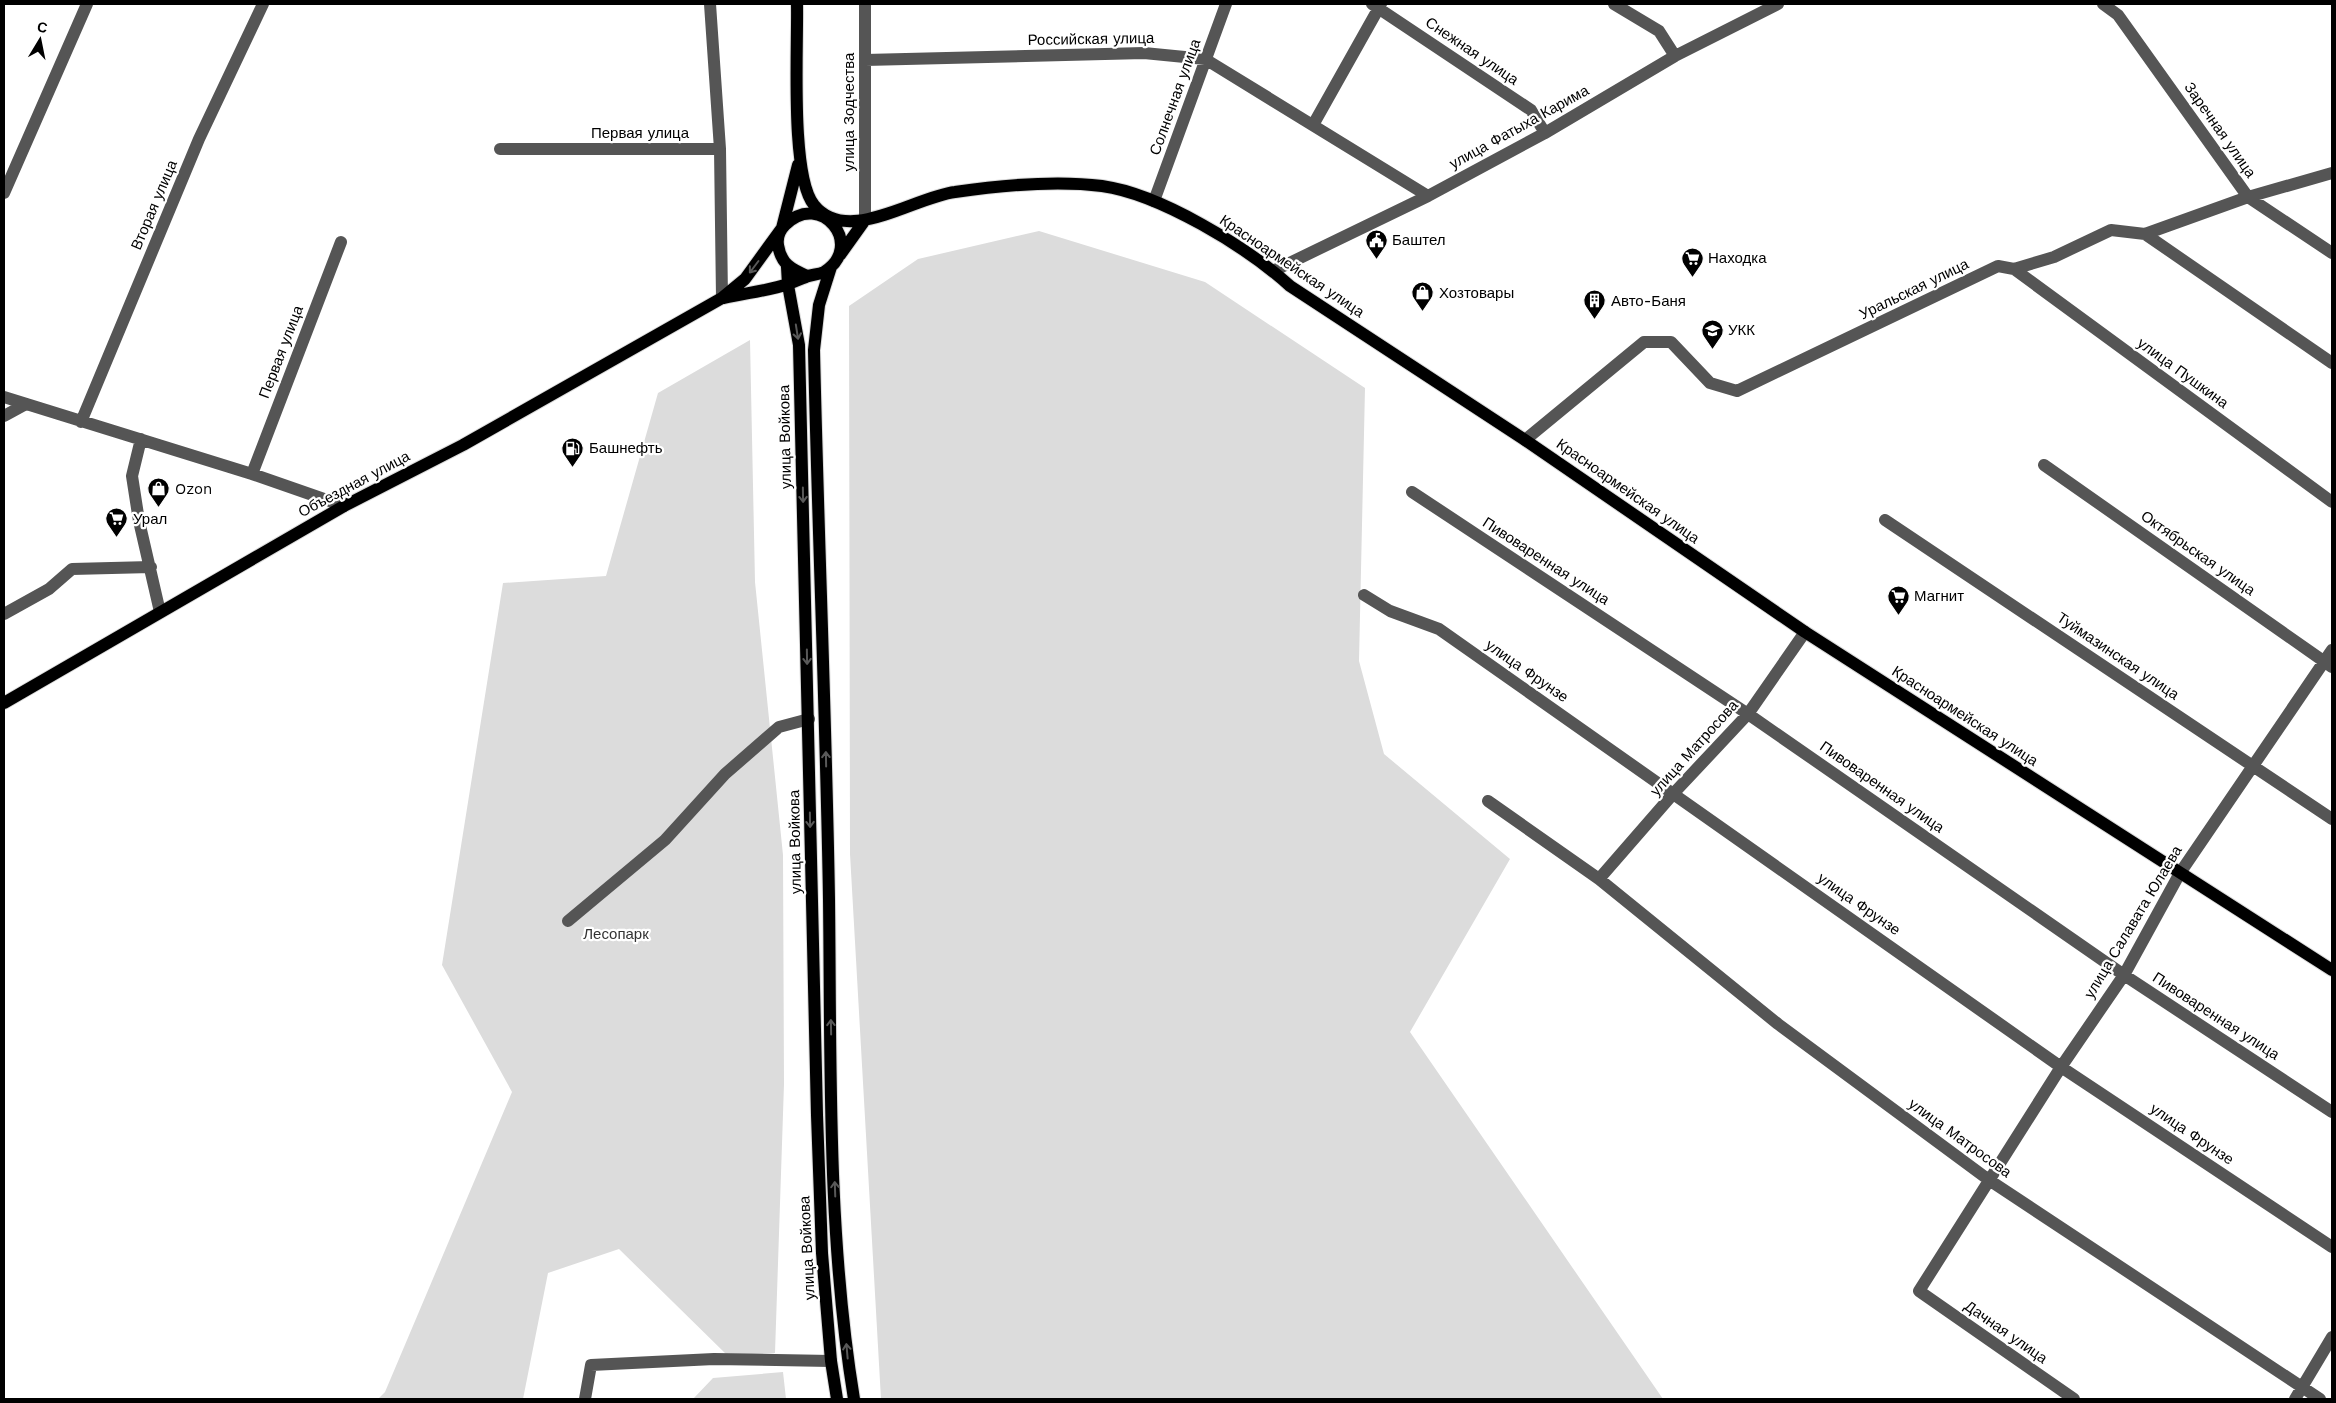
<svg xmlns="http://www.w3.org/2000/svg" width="2336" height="1403" font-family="'Work Sans',sans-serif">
  <rect width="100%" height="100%" fill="#fff"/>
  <path fill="#dcdcdc" d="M1039 231 1205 282 1365 388 1359 661 1384 754 1510 859 1410 1032 1663 1399H881L850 854 849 306 918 259Z
    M750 340 755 582 783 855 784 1084 775 1353 727 1355 619 1249 548 1273 523 1399H378L385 1392 512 1092 442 965 503 583 606 576 658 393Z
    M783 1372 786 1399H693L713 1378Z"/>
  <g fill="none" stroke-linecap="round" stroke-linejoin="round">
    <defs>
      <path id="major" d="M797 4C798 46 790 176 814 205 847 246 914 197 955 192 1003 185 1054 180 1102 186 1160 194 1247 247 1290 286L1525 440 1805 632 2332 970
        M840 255 865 220
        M787 267 788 285 799 345 817 1115 822 1253 831 1361 837 1399
        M831 267 819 305 814 350C818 533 826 716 829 899 831 1065 827 1235 854 1399
        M724 298C745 293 768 291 788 284 794 282 800 279 806 277 812 274 818 275 824 272 866 246 821 189 785 225 780 230 777 238 778 245 781 264 791 269 807 276
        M4 703 344 506 463 445 722 298 745 279 782 228 798 165"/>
    </defs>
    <use href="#major" stroke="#dbdbdb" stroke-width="14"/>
    <path stroke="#555" stroke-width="12" d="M710 4 720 149 722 298
      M865 4V220
      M1372 4 1531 110 1545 133
      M1614 4 1659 31 1675 56
      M2103 4 2118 15 2248 197 2332 253
      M865 60 1144 53 1205 59 1428 196
      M1313 125 1381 4
      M500 149H720
      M4 193 87 4
      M1154 201 1226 4
      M2145 234 2248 197 2332 173
      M2014 269 2332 502
      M1273 271 1428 196 1545 133 1675 56 1778 4
      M4 397 252 474 344 506
      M4 416 26 404
      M81 422 199 139 263 4
      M141 439 132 476 139 521 160 612
      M1525 440 1644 342H1671L1710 383 1737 391 1998 266 2014 269 2054 257 2111 230 2145 234 2332 363
      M2044 465 2332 667
      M252 474 341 242
      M1412 492 1748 714 2124 975 2332 1112
      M1885 520 2332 819
      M1364 595 1390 611 1439 629 2061 1067 2332 1247
      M4 614 49 589 72 569 151 567
      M1488 801 1599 879 1778 1024 1989 1180 2320 1399
      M1599 879 1673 794 1748 714 1805 632
      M568 921 665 840 725 774 779 727 809 719
      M585 1399 591 1365 714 1359 831 1361
      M2074 1399 1919 1291 2061 1067 2124 975 2180 873 2332 650
      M2295 1399 2332 1337"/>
    <use href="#major" stroke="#000" stroke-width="12"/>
  </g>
  <defs><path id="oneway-shaft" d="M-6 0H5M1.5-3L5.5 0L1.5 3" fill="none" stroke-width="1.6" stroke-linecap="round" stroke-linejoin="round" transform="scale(1.25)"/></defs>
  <g stroke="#595959">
    <use href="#oneway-shaft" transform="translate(754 267) rotate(127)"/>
    <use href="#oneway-shaft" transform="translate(797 332) rotate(81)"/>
    <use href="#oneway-shaft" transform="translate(803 495) rotate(89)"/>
    <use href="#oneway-shaft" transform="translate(807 657) rotate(89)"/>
    <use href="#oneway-shaft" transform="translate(826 759) rotate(-91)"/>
    <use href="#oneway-shaft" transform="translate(810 820) rotate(89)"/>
    <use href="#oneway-shaft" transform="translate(831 1027) rotate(-91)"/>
    <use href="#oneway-shaft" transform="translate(835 1189) rotate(-92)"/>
    <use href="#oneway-shaft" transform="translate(847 1351) rotate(-95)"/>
  </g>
  <defs>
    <symbol id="civic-pin" viewBox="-11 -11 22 30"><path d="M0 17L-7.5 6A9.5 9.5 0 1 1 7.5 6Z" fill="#000" stroke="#fff"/><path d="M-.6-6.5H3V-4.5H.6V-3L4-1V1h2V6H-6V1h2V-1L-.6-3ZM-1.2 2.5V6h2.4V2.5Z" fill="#fff"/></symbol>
    <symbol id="supermarket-pin" viewBox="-11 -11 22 30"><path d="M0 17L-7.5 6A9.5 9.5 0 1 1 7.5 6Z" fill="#000" stroke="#fff"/><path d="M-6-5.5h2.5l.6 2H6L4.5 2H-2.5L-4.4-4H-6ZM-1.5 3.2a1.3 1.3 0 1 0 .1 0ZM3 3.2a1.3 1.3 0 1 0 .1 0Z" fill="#fff"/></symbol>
    <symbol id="shop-pin" viewBox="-11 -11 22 30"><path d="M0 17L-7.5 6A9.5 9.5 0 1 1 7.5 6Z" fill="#000" stroke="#fff"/><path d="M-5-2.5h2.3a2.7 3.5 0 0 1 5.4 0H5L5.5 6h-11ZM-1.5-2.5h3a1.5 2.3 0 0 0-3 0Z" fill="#fff"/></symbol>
    <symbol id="building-pin" viewBox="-11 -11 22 30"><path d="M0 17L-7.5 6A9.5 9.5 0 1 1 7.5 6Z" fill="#000" stroke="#fff"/><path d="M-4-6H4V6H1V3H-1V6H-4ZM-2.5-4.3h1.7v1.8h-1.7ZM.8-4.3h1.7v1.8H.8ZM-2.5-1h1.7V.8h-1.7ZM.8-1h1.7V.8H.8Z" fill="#fff"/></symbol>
    <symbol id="university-pin" viewBox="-11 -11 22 30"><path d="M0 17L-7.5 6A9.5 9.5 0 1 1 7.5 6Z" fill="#000" stroke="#fff"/><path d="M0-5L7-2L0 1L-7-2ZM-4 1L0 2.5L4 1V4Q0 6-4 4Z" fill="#fff"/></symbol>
    <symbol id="fuel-pin" viewBox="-11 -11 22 30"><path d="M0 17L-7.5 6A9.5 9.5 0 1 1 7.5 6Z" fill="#000" stroke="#fff"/><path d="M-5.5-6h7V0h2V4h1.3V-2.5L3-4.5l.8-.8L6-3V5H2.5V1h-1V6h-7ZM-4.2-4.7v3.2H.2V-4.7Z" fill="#fff"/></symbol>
  </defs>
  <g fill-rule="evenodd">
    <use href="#civic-pin" x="1364" y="228" width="25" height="34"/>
    <use href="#supermarket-pin" x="1680" y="246" width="25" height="34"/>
    <use href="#shop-pin" x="1410" y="280" width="25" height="34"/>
    <use href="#building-pin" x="1582" y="288" width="25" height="34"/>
    <use href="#university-pin" x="1700" y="318" width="25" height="34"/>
    <use href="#fuel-pin" x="560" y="436" width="25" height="34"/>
    <use href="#shop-pin" x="146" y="476" width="25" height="34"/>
    <use href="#supermarket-pin" x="104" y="506" width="25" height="34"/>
    <use href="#supermarket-pin" x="1886" y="584" width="25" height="34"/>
  </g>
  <g text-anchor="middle" stroke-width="4.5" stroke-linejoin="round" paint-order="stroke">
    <g font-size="15" fill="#000" stroke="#fff">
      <text transform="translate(1091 39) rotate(-1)" y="5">Российская улица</text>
      <text transform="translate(1472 51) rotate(34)" y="5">Снежная улица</text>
      <text transform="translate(1175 97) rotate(-70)" y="5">Солнечная улица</text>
      <text transform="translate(849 112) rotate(-90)" y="5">улица Зодчества</text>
      <text transform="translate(1519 127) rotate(-29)" y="5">улица Фатыха Карима</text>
      <text transform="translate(2220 130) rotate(55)" y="5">Заречная улица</text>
      <text x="640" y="138">Первая улица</text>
      <text transform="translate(154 205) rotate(-67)" y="5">Вторая улица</text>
      <text transform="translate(1292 266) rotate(34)" y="5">Красноармейская улица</text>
      <text transform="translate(1914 289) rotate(-26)" y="5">Уральская улица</text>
      <text transform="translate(281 352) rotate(-69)" y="5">Первая улица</text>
      <text transform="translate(2183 373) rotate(36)" y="5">улица Пушкина</text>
      <text transform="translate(785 437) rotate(-91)" y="5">улица Войкова</text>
      <text transform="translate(354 484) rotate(-28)" y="5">Объездная улица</text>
      <text transform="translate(1628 491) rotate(35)" y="5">Красноармейская улица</text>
      <text transform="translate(2198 553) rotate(35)" y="5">Октябрьская улица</text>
      <text transform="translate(1546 561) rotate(33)" y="5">Пивоваренная улица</text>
      <text transform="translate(2118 656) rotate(34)" y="5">Туймазинская улица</text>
      <text transform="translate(1527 671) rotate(35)" y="5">улица Фрунзе</text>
      <text transform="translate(1965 716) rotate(33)" y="5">Красноармейская улица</text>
      <text transform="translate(1694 748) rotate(-48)" y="5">улица Матросова</text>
      <text transform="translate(1882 787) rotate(35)" y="5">Пивоваренная улица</text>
      <text transform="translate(795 842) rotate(-91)" y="5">улица Войкова</text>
      <text transform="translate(1859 904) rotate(35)" y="5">улица Фрунзе</text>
      <text transform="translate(2133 922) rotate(-59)" y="5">улица Салавата Юлаева</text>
      <text transform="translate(2216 1016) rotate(33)" y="5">Пивоваренная улица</text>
      <text transform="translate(2192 1134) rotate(34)" y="5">улица Фрунзе</text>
      <text transform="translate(1960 1138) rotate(36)" y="5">улица Матросова</text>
      <text transform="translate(807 1248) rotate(-93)" y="5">улица Войкова</text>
      <text transform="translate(2006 1332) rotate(35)" y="5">Дачная улица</text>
    </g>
    <g font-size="15" fill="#000" stroke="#fff" text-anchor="start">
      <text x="1392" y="245">Баштел</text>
      <text x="1708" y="263">Находка</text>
      <text x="1439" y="298">Хозтовары</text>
      <text x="1611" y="306">Авто-Баня</text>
      <text x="1728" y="335">УКК</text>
      <text x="589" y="453">Башнефть</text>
      <text x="175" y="494">Ozon</text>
      <text x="133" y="524">Урал</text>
      <text x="1914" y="601">Магнит</text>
    </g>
    <g font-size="15" fill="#333" stroke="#fff">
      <text x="616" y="939">Лесопарк</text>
    </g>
  </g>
  <rect width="2336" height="1403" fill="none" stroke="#000000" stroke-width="10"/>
  <g transform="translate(40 40) rotate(10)" stroke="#ffffff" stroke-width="4" paint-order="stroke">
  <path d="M0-4L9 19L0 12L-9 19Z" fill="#000000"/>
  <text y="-8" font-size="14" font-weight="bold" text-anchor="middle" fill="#000000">С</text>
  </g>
</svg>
